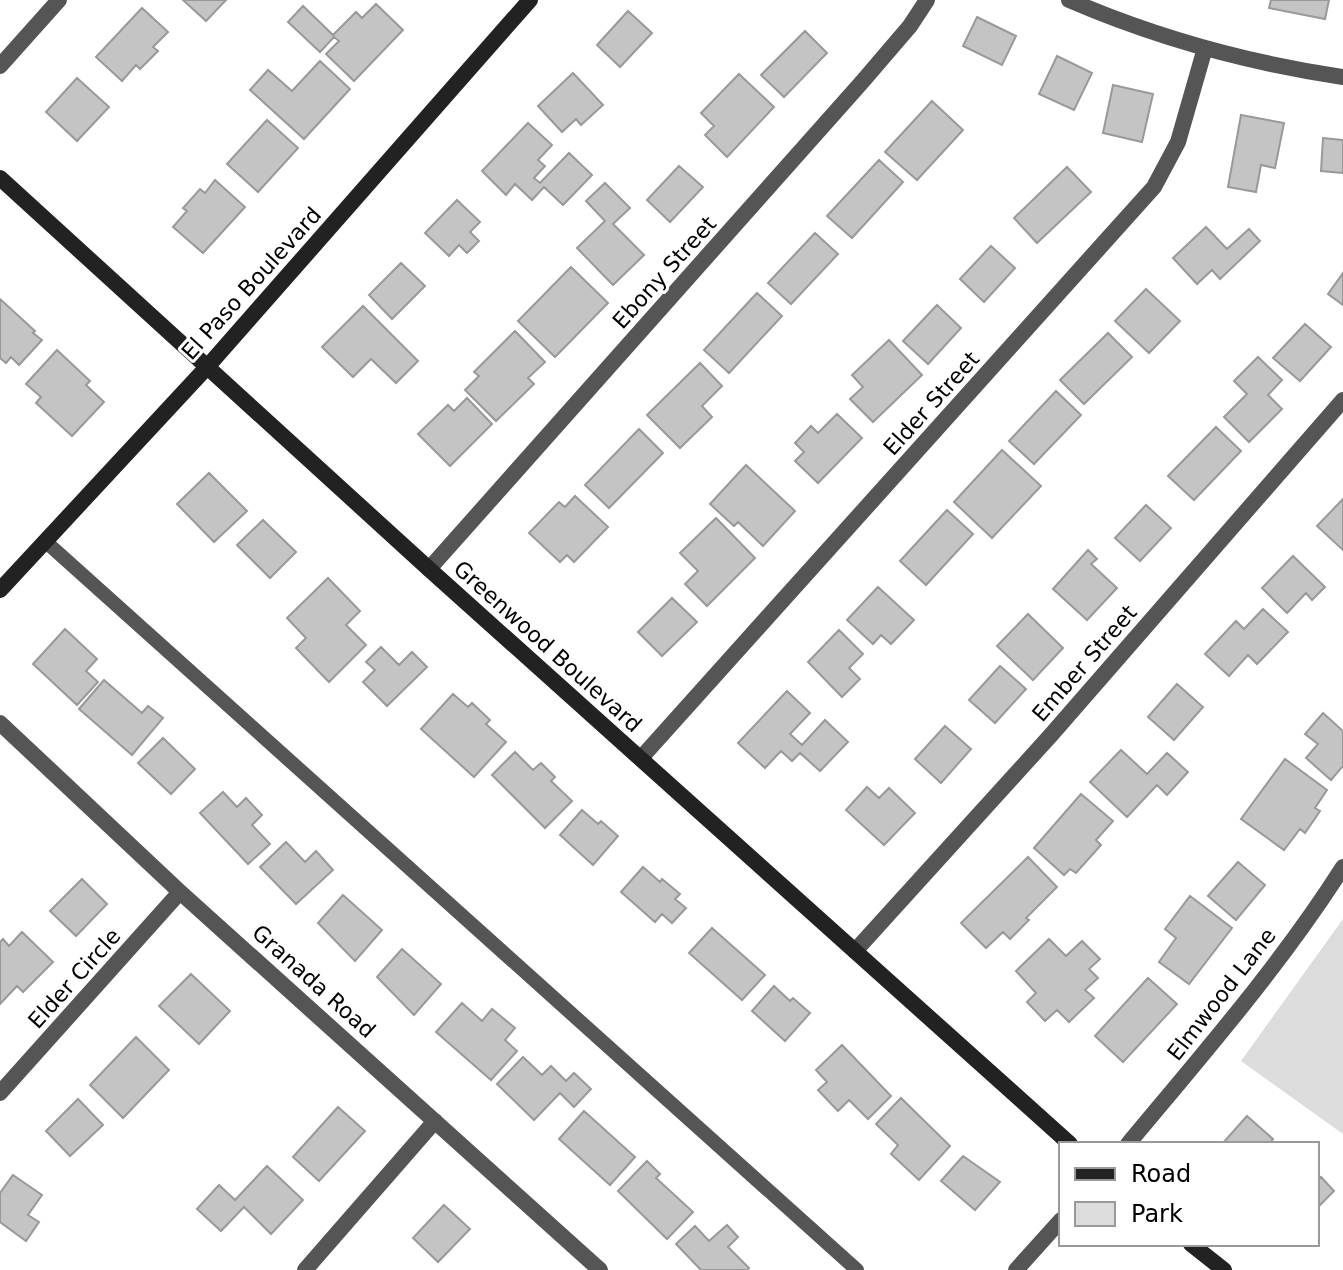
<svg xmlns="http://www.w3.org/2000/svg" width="1343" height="1270" font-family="'DejaVu Sans',sans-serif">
  <rect width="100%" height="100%" fill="#fff"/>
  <path fill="#dcdcdc" d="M1343 919V1134L1241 1061Z"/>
  <path fill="#c4c4c4" stroke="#999" stroke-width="2" d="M183 0H226L206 21Z
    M1271 0H1329L1325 19 1269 8Z
    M376 4 403 30 354 81 326 54 339 41 334 37 320 52 288 22 303 6 333 35 356 12 362 18Z
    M142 8 168 32 153 47 158 51 140 69 136 65 122 81 96 57Z
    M628 11 652 33 620 67 597 45Z
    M977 17 1016 36 1002 65 963 46Z
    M805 31 827 53 784 97 761 75Z
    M1057 56 1092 73 1074 110 1039 94Z
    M320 61 350 89 304 139 250 90 268 70 292 91Z
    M573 73 603 105 581 125 576 119 562 132 538 106Z
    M739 74 774 107 727 157 705 135 714 126 701 113Z
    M77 78 109 107 77 141 46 112Z
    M1113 85 1153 94 1142 142 1103 133Z
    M932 101 963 130 917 180 885 152Z
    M1241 115 1284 123 1275 168 1261 165 1256 192 1228 187Z
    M267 120 298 148 258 192 227 164Z
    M528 123 552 145 538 160 545 166 534 178 540 183 569 153 592 175 563 205 544 187 532 200 515 184 506 195 482 171Z
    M1323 138 1343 140V173L1321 171Z
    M879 160 903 182 852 238 827 216Z
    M679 166 703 187 670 222 647 200Z
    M1067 167 1091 192 1037 243 1014 218Z
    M215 180 245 207 203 253 173 227 187 211 183 208 200 189 205 193Z
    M605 183 630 208 613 224 644 255 613 285 577 248 605 221 586 201Z
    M457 200 480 222 470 232 479 241 467 253 459 245 449 256 425 233Z
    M1206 227 1227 249 1249 229 1260 241 1220 279 1212 270 1197 284 1173 258Z
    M815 233 838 254 791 304 768 283Z
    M991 246 1015 268 984 302 960 279Z
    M401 263 425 286 392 319 369 295Z
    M571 267 608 303 555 357 518 321Z
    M1343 273V305L1328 294Z
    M1146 289 1180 321 1149 353 1115 321Z
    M757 293 782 316 729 373 704 350Z
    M0 299 35 331 33 333 42 340 19 365 11 357 6 363 0 358Z
    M937 305 961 328 928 364 903 341Z
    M363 306 418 361 396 383 371 359 353 377 322 347Z
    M1305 324 1331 347 1300 381 1273 358Z
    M515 331 545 362 528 378 534 384 496 421 465 390 479 376 474 372Z
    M1108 333 1132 357 1084 404 1060 380Z
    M889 340 922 375 873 422 850 399 863 387 852 375Z
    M57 350 90 381 86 385 104 402 72 436 36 403 41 397 26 384Z
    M1258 357 1282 380 1268 395 1282 409 1249 442 1224 417 1247 394 1234 381Z
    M700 363 722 386 702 406 712 417 680 448 647 415Z
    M1056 391 1081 415 1034 464 1009 441Z
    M467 398 492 424 450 466 418 434 448 405 454 411Z
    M837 414 862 438 818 483 795 461 804 452 795 443 811 426 818 433Z
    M1216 427 1241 451 1194 500 1168 476Z
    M639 429 663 453 609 508 585 485Z
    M1002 450 1041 486 992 538 954 502Z
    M746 465 795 511 763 546 738 522 734 526 710 504Z
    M209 473 247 511 214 542 177 504Z
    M575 496 608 527 574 562 567 555 560 562 529 533 559 502 565 507Z
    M1343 499V550L1317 526Z
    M1146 505 1171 528 1140 561 1115 538Z
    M947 510 973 534 926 585 900 561Z
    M716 518 755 558 707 606 685 584 698 571 680 553Z
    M263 520 296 552 270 578 237 545Z
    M1088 550 1097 559 1091 564 1117 588 1087 620 1053 589Z
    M1293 556 1325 587 1312 600 1306 593 1287 613 1262 588Z
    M328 578 360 611 346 625 366 645 329 682 296 648 306 638 287 618Z
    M878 587 914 620 891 644 881 635 873 644 847 620Z
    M672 598 697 622 662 656 638 632Z
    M1263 609 1288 632 1257 664 1248 655 1229 676 1205 654 1236 621 1244 629Z
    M1028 614 1063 648 1033 680 997 646Z
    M65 629 97 659 86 671 98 682 77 705 33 664Z
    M839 630 863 654 849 668 860 679 842 697 808 662Z
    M381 647 399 665 412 652 427 667 387 706 363 682 375 670 366 662Z
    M1000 666 1026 689 995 723 969 700Z
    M104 680 142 713 148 706 163 718 132 755 79 709Z
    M1177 684 1203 707 1174 740 1148 717Z
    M787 691 810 713 790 734 802 745 825 720 848 742 820 771 800 753 792 761 781 751 765 768 738 743Z
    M453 694 468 707 472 703 490 720 486 724 506 742 474 777 421 729Z
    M1323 713 1343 731V766L1331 780 1306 758 1318 744 1305 734Z
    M945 726 971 749 941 783 915 759Z
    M163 738 195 769 171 794 138 763Z
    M1121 750 1147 774 1167 753 1188 772 1167 795 1157 785 1127 817 1090 782Z
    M515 752 533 770 541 763 555 777 551 781 572 801 545 828 492 775Z
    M1285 759 1327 790 1315 808 1320 811 1305 833 1300 829 1284 850 1241 819Z
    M867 787 879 798 889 788 915 813 884 845 846 810Z
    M223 792 237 807 246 798 262 815 252 825 270 844 248 864 200 813Z
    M1081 794 1113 821 1096 840 1101 845 1076 873 1070 869 1064 875 1034 848Z
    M582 810 598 824 601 821 618 836 593 865 560 835Z
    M286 842 305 862 316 851 333 870 296 904 260 867Z
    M1028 857 1057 887 1026 918 1029 920 1010 939 1003 932 986 948 961 923Z
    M1238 862 1265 885 1236 920 1208 896Z
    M643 867 660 882 662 879 680 894 675 899 686 908 672 923 662 914 655 922 621 892Z
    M82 879 107 904 76 936 50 911Z
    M343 895 382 930 355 961 318 923Z
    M1190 896 1232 928 1189 984 1159 962 1176 938 1165 929Z
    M712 928 765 975 742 1000 689 953Z
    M22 932 53 962 23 992 17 986 0 1004V942L3 939 9 946Z
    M1049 939 1066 956 1082 941 1100 959 1089 969 1098 978 1085 990 1094 998 1069 1022 1057 1010 1045 1021 1027 1002 1036 993 1016 971Z
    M402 949 441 984 414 1015 377 977Z
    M191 974 230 1011 199 1044 159 1006Z
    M1148 978 1177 1004 1123 1062 1095 1036Z
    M774 986 790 1001 793 998 810 1013 785 1041 752 1011Z
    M462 1003 482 1021 492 1009 515 1028 505 1040 517 1051 491 1080 436 1032Z
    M136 1037 169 1070 123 1118 90 1085Z
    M842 1045 891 1096 868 1119 849 1100 838 1111 818 1090 827 1082 816 1070Z
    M523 1057 542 1075 551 1066 566 1081 574 1073 591 1089 574 1107 560 1093 534 1120 497 1084Z
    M901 1098 950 1146 919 1180 891 1154 898 1145 876 1124Z
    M78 1099 103 1125 70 1156 46 1131Z
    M338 1107 365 1131 319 1181 293 1157Z
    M584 1111 635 1157 610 1185 559 1139Z
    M1247 1116 1273 1139 1269 1144H1222Z
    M963 1156 1000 1182 975 1210 941 1181Z
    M647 1161 660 1174 656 1178 693 1212 667 1239 618 1191Z
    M267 1166 303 1200 271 1234 244 1207 221 1231 197 1209 219 1185 235 1200Z
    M13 1175 42 1195 28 1215 39 1222 26 1241 0 1222V1193Z
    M1321 1177 1334 1191 1317 1208V1181Z
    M444 1205 470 1229 438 1262 413 1238Z
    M727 1225 738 1237 728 1247 749 1268 747 1270H701L676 1244 695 1226 709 1241Z"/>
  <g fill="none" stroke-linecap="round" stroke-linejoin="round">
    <path stroke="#555" stroke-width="14" d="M45 541 857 1270"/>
    <path stroke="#555" stroke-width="16" d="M1069 0C1157 38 1248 63 1343 77
      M0 66 59 0
      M429 569 862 82 910 26 927 0
      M0 723 180 892 600 1270
      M641 758 1154 187 1178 142 1205 48
      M855 951 1051 735 1343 400
      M0 1093 180 892
      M1128 1144C1202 1055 1280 966 1343 867
      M305 1270 435 1121
      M1016 1270 1061 1220"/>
    <path stroke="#222" stroke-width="16" d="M0 178 429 569 1070 1144
      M0 590 208 366 530 0
      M1191 1244 1224 1270"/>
  </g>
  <g text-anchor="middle" stroke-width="6" stroke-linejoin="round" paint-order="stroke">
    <g font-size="22" fill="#000" stroke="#fff">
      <text transform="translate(664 272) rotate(-48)" y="8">Ebony Street</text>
      <text transform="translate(251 283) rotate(-48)" y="8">El Paso Boulevard</text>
      <text transform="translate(931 403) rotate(-48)" y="8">Elder Street</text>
      <text transform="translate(548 646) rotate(42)" y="8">Greenwood Boulevard</text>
      <text transform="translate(1084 663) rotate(-49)" y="8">Ember Street</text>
      <text transform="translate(74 978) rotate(-48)" y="8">Elder Circle</text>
      <text transform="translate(314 981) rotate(42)" y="8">Granada Road</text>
      <text transform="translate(1221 994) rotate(-52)" y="8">Elmwood Lane</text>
    </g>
  </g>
  <rect x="1059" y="1142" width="260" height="104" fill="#ffffff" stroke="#999999" stroke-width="2"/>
  <rect x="1075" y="1168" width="40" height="12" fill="#222222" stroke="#999999" stroke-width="2"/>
  <text x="1131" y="1182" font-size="24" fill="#000000">Road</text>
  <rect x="1075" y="1202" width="40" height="24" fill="#dcdcdc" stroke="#999999" stroke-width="2"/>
  <text x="1131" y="1222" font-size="24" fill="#000000">Park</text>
</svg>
